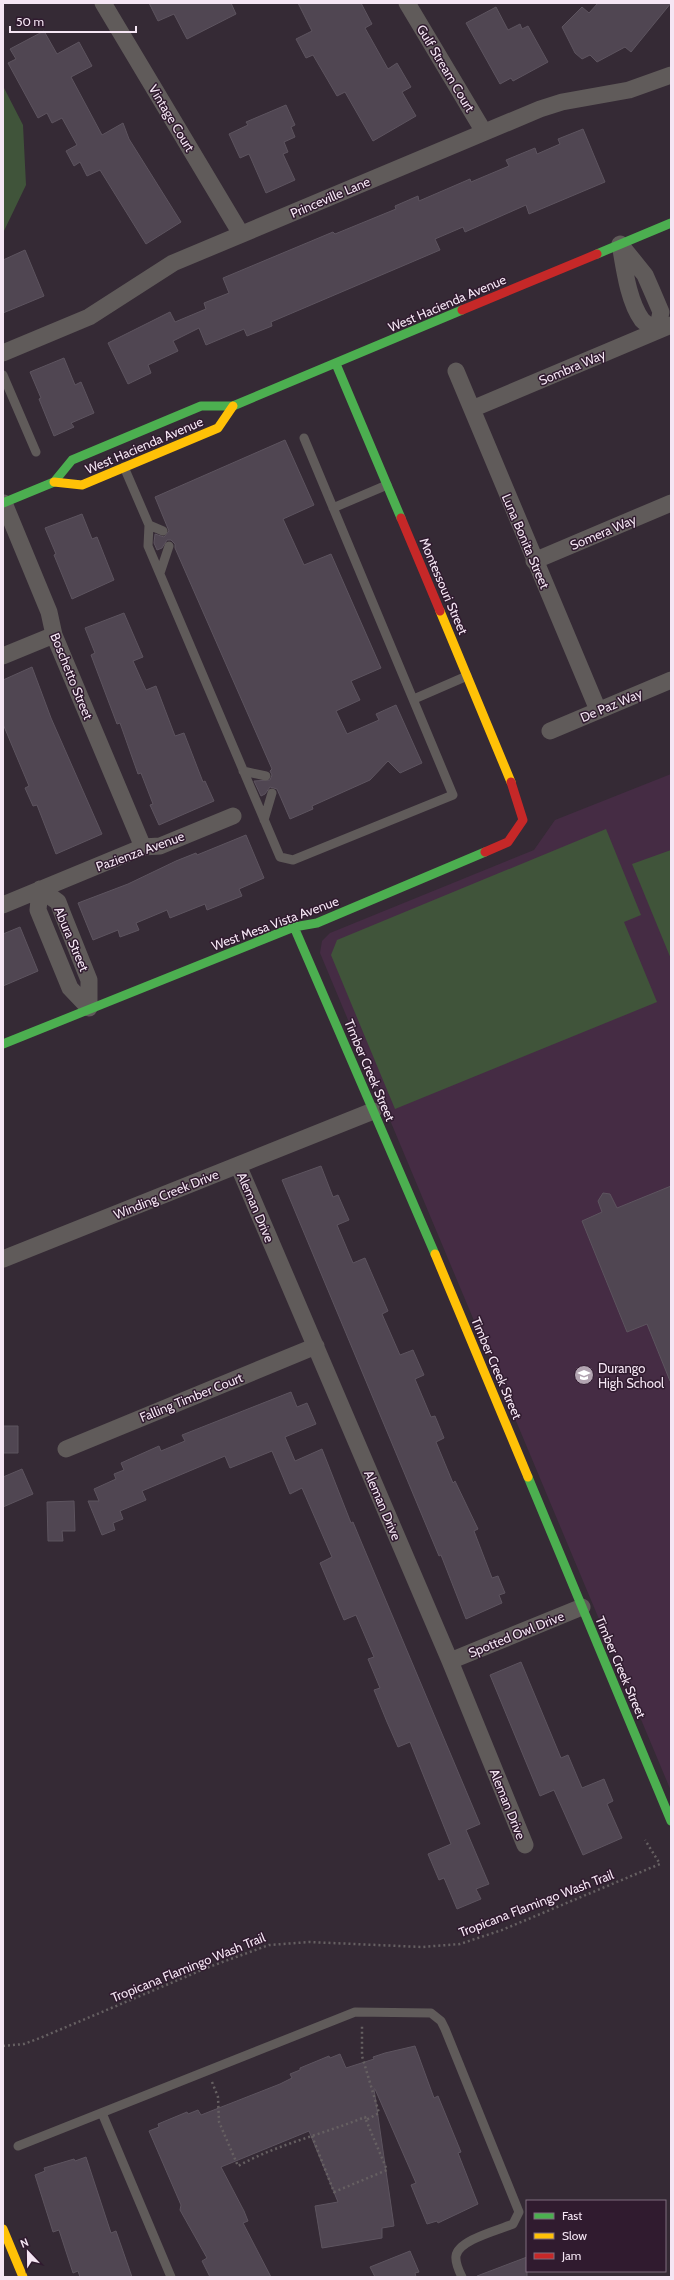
<svg xmlns="http://www.w3.org/2000/svg" width="674" height="2280" font-family="Cabin,sans-serif">
  <rect width="100%" height="100%" fill="#352a35"/>
  <path fill="#452c44" d="M671 774V1791L320 953 322 941 330 933 534 850 555 820Z"/>
  <path fill="#40543a" d="M3 86 23 125 26 185 3 233Z
    M606 829 641 915 624 922 657 1002 395 1109 331 955 337 940Z
    M671 850V959L632 864Z"/>
  <path fill="#504652" stroke="#5d545f" d="M149 3H231L236 14 187 39 174 14 158 21Z
    M298 3H361L372 24 365 28 388 69 397 63 411 87 402 92 416 116 373 141 345 92 337 96 313 55 306 58 296 39 312 31Z
    M598 3H671L631 52 625 47 597 62 590 55 582 59 575 53 562 27 582 7 589 13Z
    M496 7 508 30 520 24 522 29 528 26 548 62 513 81 511 78 500 84 466 23Z
    M44 31 57 54 79 42 92 66 71 77 102 135 123 123 129 139 181 222 146 244 100 170 87 176 80 162 74 166 66 151 77 145 62 118 52 123 47 113 38 118 8 63 16 59 10 49Z
    M286 105 295 125 291 127 295 137 284 142 288 152 283 154 295 180 266 193 249 154 240 158 229 134 248 125 246 122Z
    M583 129 605 182 529 214 526 205 465 232 463 227 435 239 440 250 271 322 272 326 247 336 244 329 206 345 199 328 173 341 178 351 148 365 151 373 128 384 108 343 170 312 175 322 206 309 204 303 229 293 223 278 333 232 335 234 396 209 395 206 418 196 419 201 470 179 471 182 509 166 506 160 535 148 537 154 560 144 558 139Z
    M25 250 44 296 3 313V260Z
    M64 358 75 385 81 382 94 413 71 423 74 427 54 436 39 399 41 398 30 372Z
    M285 440 314 505 283 519 304 565 331 554 381 668 351 681 360 700 336 711 347 734 379 720 376 714 396 705 422 763 400 773 388 761 370 780 312 806 313 809 290 819 277 789 270 787 265 794 261 796 254 781 270 780 272 775 270 771 272 769 175 548V544L171 540H167L162 548 157 550 154 543 155 534 164 537 169 531 155 497Z
    M82 514 92 539 97 537 114 580 72 599 54 555 56 554 45 528Z
    M124 613 143 657 133 661 146 690 156 686 175 736 184 733 203 782 205 781 214 801 159 825 150 805 153 804 141 773 138 774 120 723 117 724 91 655 95 653 85 628Z
    M32 667 51 718 102 834 56 854 37 805 33 806 25 788 29 786 3 724V680Z
    M246 835 264 878 239 889 242 896 207 910 205 904 170 918 167 910 136 923 139 930 120 937 118 930 93 940 78 903 128 884 176 861 196 853 197 855Z
    M20 927 38 971 3 986V934Z
    M321 1166 333 1197 338 1195 349 1220 337 1225 353 1263 365 1258 388 1311 382 1314 400 1355 413 1350 424 1375 415 1379 431 1417 435 1416 444 1438 436 1442 453 1483 455 1481 478 1529 474 1531 492 1578 498 1576 505 1593 499 1595 502 1603 466 1619 441 1555 439 1556 282 1180Z
    M671 1186V1381H670L647 1324 627 1332 582 1221 602 1212 598 1201 603 1193 610 1194 617 1208Z
    M291 1392 297 1407 307 1403 316 1424 285 1437 295 1461 322 1449 351 1523 353 1522 360 1539 480 1824 466 1830 489 1884 476 1889 481 1899 457 1909 444 1878 439 1880 428 1854 451 1844 410 1742 398 1747 387 1722 374 1690 380 1688 368 1659 374 1657 356 1615 344 1620 320 1563 332 1557 302 1488 290 1494 272 1451 230 1468 225 1456 142 1491 146 1500 120 1511 123 1519 113 1523 115 1530 102 1535 88 1501H99L94 1489 116 1479 114 1474 124 1470 121 1463 159 1446 161 1451 185 1441 182 1435Z
    M3 1426H18V1453H3Z
    M22 1469 33 1494 3 1507V1477Z
    M74 1501 75 1531H62L63 1541H48L47 1502Z
    M521 1662 561 1758 568 1755 582 1788 604 1779 613 1801 607 1804 622 1838 583 1855 554 1790 540 1796 490 1675Z
    M415 2046 434 2098 438 2096 461 2152 458 2153 478 2204 438 2223 437 2221 427 2224 411 2185 416 2183 375 2089H374L394 2226 382 2228V2238L322 2248 315 2206 338 2202 309 2131 221 2167 244 2211 248 2221 243 2223 271 2277H210L202 2261 207 2258 180 2210 181 2205 149 2131 159 2127 158 2124 187 2112 188 2114 198 2110 201 2115 280 2084 292 2078 290 2074 300 2070V2068L329 2056 330 2058 340 2054 346 2068 374 2059 373 2057 385 2053Z
    M86 2157 111 2233 116 2231 132 2277H80L78 2271 73 2273 59 2230 53 2232 35 2175 45 2171 44 2168 74 2159 75 2161Z
    M410 2251 419 2272 415 2273 416 2277H375L370 2267Z
    M527 2257V2277H477V2276Z"/>
  <g fill="none" stroke-linecap="round" stroke-linejoin="round">
    <path stroke="#666062" stroke-width="2.5" stroke-dasharray="2 3" stroke-linecap="butt" d="M3 2046 24 2044 40 2038 209 1967 269 1945 309 1942 422 1947 460 1944 502 1930 660 1864 645 1840
      M212 2082 218 2097 219 2122 238 2166C278 2144 324 2134 365 2117L366 2120 379 2113 362 2056V2024
      M312 2136 334 2192 387 2170 366 2120"/>
    <path stroke="#605b5a" stroke-width="9" d="M3 375 36 452
      M124 467 149 525 148 546 280 857 293 860 453 795 304 438
      M333 508 387 485
      M149 525 163 531
      M160 573 169 546
      M414 699 467 676
      M243 771 266 776
      M264 820 272 793
      M102 2113 171 2277
      M18 2146 355 2012 431 2013 441 2021 445 2029 519 2212 513 2224C499 2230 458 2240 456 2256 455 2263 459 2271 462 2277"/>
    <path stroke="#605b5a" stroke-width="17" d="M103 3 241 234
      M407 3 484 132
      M620 244 645 275 652 291 661 312 657 331C653 328 646 324 642 320 628 301 624 266 620 244Z
      M3 353 89 317 173 263 540 109 562 102 629 90 671 75
      M456 371 598 710
      M472 409 671 325
      M4 503 49 612 54 635 143 847
      M534 561 671 503
      M3 656 54 635
      M550 731 671 680
      M40 889 58 902 63 915 89 980V1008
      M40 889 38 910 70 988 89 1008
      M3 905 143 847 160 846 233 816
      M238 1165 450 1661 525 1845
      M3 1259 373 1111
      M66 1449 316 1346
      M450 1661 582 1607"/>
    <path stroke="#4caf50" stroke-width="9" d="M597 254 671 223
      M336 364 401 518
      M3 503 54 482 72 460 201 406H233L462 310
      M294 927 435 1254
      M3 1044 294 927 317 923 485 852
      M528 1477 671 1821"/>
    <path stroke="#ffc107" stroke-width="9" d="M54 482 82 485 218 428 233 406
      M440 611 511 782
      M435 1254 528 1477
      M3 2229 23 2277"/>
    <path stroke="#c62828" stroke-width="9" d="M462 310 597 254
      M401 518 440 611
      M485 852 508 842 523 820 511 782"/>
  </g>
  <defs>
    <symbol id="school-disc" viewBox="-11 -11 22 22"><circle r="9.5" fill="#b2a4b1" stroke="#301b2f"/><path d="M0-5L7-2L0 1L-7-2ZM-4 1L0 2.5L4 1V4Q0 6-4 4Z" fill="#fff"/></symbol>
  </defs>
  <g fill-rule="evenodd">
    <use href="#school-disc" x="573" y="1364" width="22" height="22"/>
  </g>
  <g text-anchor="middle" stroke-width="3" stroke-linejoin="round" paint-order="stroke">
    <g font-size="13" fill="#f5e6f4" stroke="#301b2f">
      <text transform="translate(446 68) rotate(59)" y="5">Gulf Stream Court</text>
      <text transform="translate(172 118) rotate(59)" y="5">Vintage Court</text>
      <text transform="translate(330 197) rotate(-23)" y="5">Princeville Lane</text>
      <text transform="translate(447 303) rotate(-23)" y="5">West Hacienda Avenue</text>
      <text transform="translate(572 367) rotate(-23)" y="5">Sombra Way</text>
      <text transform="translate(144 445) rotate(-23)" y="5">West Hacienda Avenue</text>
      <text transform="translate(603 532) rotate(-23)" y="5">Somera Way</text>
      <text transform="translate(526 541) rotate(67)" y="5">Luna Bonita Street</text>
      <text transform="translate(444 586) rotate(67)" y="5">Montessouri Street</text>
      <text transform="translate(72 676) rotate(68)" y="5">Boschetto Street</text>
      <text transform="translate(611 705) rotate(-23)" y="5">De Paz Way</text>
      <text transform="translate(140 851) rotate(-20)" y="5">Pazienza Avenue</text>
      <text transform="translate(275 923) rotate(-20)" y="5">West Mesa Vista Avenue</text>
      <text transform="translate(72 939) rotate(67)" y="5">Abura Street</text>
      <text transform="translate(370 1070) rotate(67)" y="5">Timber Creek Street</text>
      <text transform="translate(166 1194) rotate(-22)" y="5">Winding Creek Drive</text>
      <text transform="translate(256 1207) rotate(67)" y="5">Aleman Drive</text>
      <text transform="translate(497 1368) rotate(67)" y="5">Timber Creek Street</text>
      <text transform="translate(191 1397) rotate(-22)" y="5">Falling Timber Court</text>
      <text transform="translate(383 1505) rotate(67)" y="5">Aleman Drive</text>
      <text transform="translate(516 1634) rotate(-22)" y="5">Spotted Owl Drive</text>
      <text transform="translate(621 1667) rotate(67)" y="5">Timber Creek Street</text>
      <text transform="translate(508 1804) rotate(68)" y="5">Aleman Drive</text>
      <text transform="translate(536 1903) rotate(-21)" y="5">Tropicana Flamingo Wash Trail</text>
      <text transform="translate(188 1967) rotate(-22)" y="5">Tropicana Flamingo Wash Trail</text>
    </g>
    <g font-size="13" fill="#f5e6f4" stroke="#301b2f" text-anchor="start">
      <text x="598" y="1373">Durango<tspan x="598" dy="15">High School</tspan></text>
    </g>
  </g>
  <rect width="674" height="2280" fill="none" stroke="#f5e6f4" stroke-width="8"/>
  <rect x="526" y="2200" width="140" height="72" fill="#301b2f" stroke="#7f6c7e"/>
  <rect x="534" y="2213" width="20" height="6" fill="#4caf50" stroke="#7f6c7e"/>
  <text x="562" y="2220" font-size="12" fill="#f5e6f4">Fast</text>
  <rect x="534" y="2233" width="20" height="6" fill="#ffc107" stroke="#7f6c7e"/>
  <text x="562" y="2240" font-size="12" fill="#f5e6f4">Slow</text>
  <rect x="534" y="2253" width="20" height="6" fill="#c62828" stroke="#7f6c7e"/>
  <text x="562" y="2260" font-size="12" fill="#f5e6f4">Jam</text>
  <g transform="translate(28 2252) rotate(338)" stroke="#301b2f" stroke-width="3" paint-order="stroke">
  <path d="M0-3L7 15L0 10L-7 15Z" fill="#f5e6f4"/>
  <text y="-6" font-size="11" font-weight="bold" text-anchor="middle" fill="#f5e6f4">N</text>
  </g>
  <path d="M10 26v6h126v-6" fill="none" stroke="#f5e6f4" stroke-width="2"/>
  <text x="16" y="26" font-size="12" fill="#f5e6f4" stroke="#301b2f" stroke-width="3" paint-order="stroke">50 m</text>
</svg>
